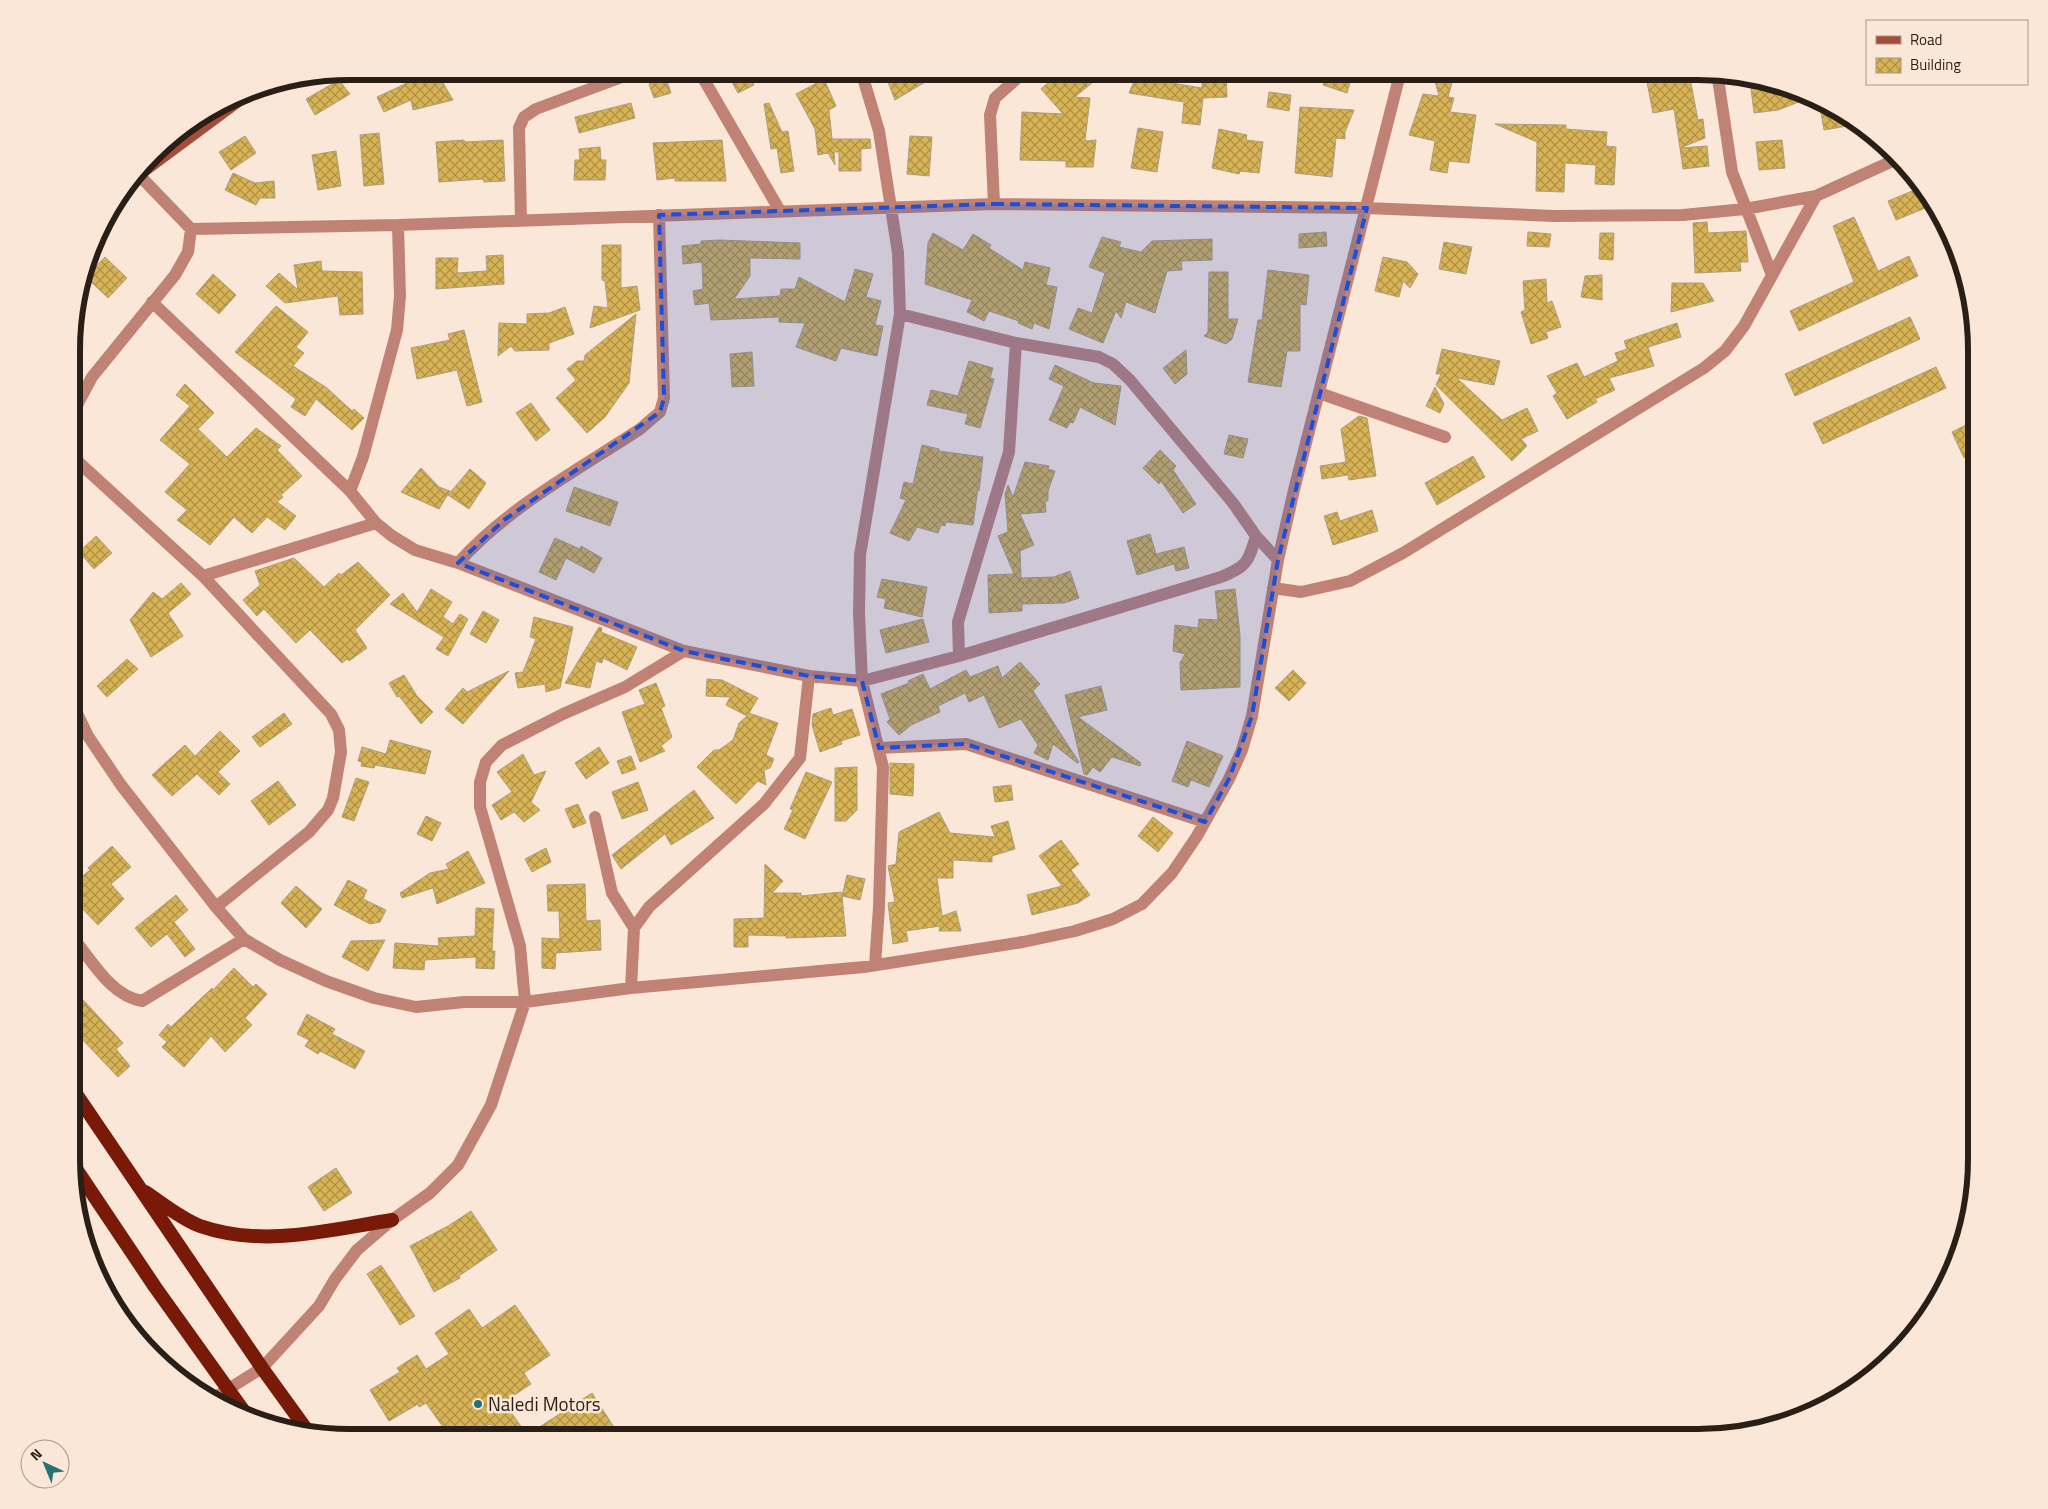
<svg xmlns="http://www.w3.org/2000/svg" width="2048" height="1509" font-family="'Titillium Web',sans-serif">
  <defs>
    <pattern id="building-cross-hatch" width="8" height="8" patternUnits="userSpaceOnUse" patternTransform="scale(1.25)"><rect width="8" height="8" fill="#d7b356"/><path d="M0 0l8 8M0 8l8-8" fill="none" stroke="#af9146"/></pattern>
  </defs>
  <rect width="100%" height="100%" fill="#fae7d8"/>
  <path fill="url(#building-cross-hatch)" stroke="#ac9e7d" d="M402 71H436L453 100 413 110 411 100 384 112 377 97 405 84Z
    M726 71H746L754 85 738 93Z
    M913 71 942 72 895 100 888 82Z
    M1060 72H1105L1075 97 1090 98 1085 141 1096 140 1093 167H1066V161L1020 160 1022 112 1063 114 1041 89Z
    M1202 72H1226L1227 97 1203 98 1200 125 1182 123 1184 102 1129 93 1136 77 1202 88Z
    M1328 72H1353L1347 93 1323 85Z
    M1689 73 1698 120 1703 119 1705 138 1680 148 1674 109 1653 113 1647 82Z
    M1434 77 1453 79 1448 97 1454 98 1450 112 1476 115 1469 163 1449 161 1447 173 1430 170 1435 141 1409 135 1423 94 1439 96Z
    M666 78 671 93 654 98 649 84Z
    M824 79 836 106 829 110 832 139H870L871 148 861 149V171H839V152H834L835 165 828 153 818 155 815 129 796 94Z
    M339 80 350 94 315 115 306 99Z
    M1750 80 1805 92 1812 97 1778 110 1754 113Z
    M1269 92 1291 95 1289 111 1267 107Z
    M1819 101 1832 108 1859 124 1824 130Z
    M631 103 635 118 579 133 575 117Z
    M769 103 782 132 788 131 794 171 781 173 777 148 771 149 764 104Z
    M1300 107 1354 110 1345 132V139L1336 138 1332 177 1295 173Z
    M1495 124 1566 125V129L1607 132 1606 146 1616 147 1614 185 1595 184 1596 165 1565 163 1564 192 1536 191 1537 142Z
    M1138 128 1163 132 1157 172 1131 168Z
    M1219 129 1247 135 1246 140 1263 142 1259 173 1240 171 1239 174 1212 168Z
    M379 133 384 184 364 186 360 135Z
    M245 136 256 153 231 170 219 152Z
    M910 136 932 137 929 176 907 174Z
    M464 140 465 142 503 140 505 181 484 182 483 179 439 182 436 142Z
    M722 140 726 181H675V178L657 180 653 143Z
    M1782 140 1785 168 1759 170 1756 142Z
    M1707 146 1709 166 1683 169 1680 148Z
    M600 147 601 160H606L605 180H574L575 160H580L579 149Z
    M336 151 341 186 318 190 312 155Z
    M233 173 255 183 274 181 275 198H260L256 205 225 190Z
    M1922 187 1933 205 1896 220 1888 201Z
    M1854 217 1878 271 1909 256 1918 276 1799 331 1790 311 1854 282 1833 226Z
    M1707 222 1708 233 1746 231 1748 262H1740L1741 271 1695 273 1693 223Z
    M1326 232 1327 246 1299 248V234Z
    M1528 232 1551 234 1549 247 1527 246Z
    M933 233 963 250 973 234 991 245 989 248 1023 270 1025 262 1050 268 1046 285 1057 287 1049 329 1034 323 1032 329 1018 323 1019 321 989 311 984 321 967 312 972 300 925 284 928 243Z
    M1600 233H1614L1613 260 1599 259Z
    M1102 237 1121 242 1119 247 1141 252 1152 241 1212 239V260L1181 261 1182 270 1167 271 1155 313 1126 302 1121 318 1116 311 1103 343 1069 329 1078 308 1092 313 1105 273 1089 267Z
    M719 240 800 243V259L750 258V276L734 299 780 296 781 289H795L799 277 845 302 855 269 873 274 866 297 881 301 875 325 883 326 877 356 841 348 836 361 796 347 805 323 779 322V317L711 320 709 303 695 305 693 291 703 289 702 262 683 264 682 246 701 244V241Z
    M1444 242 1472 247 1466 274 1439 269Z
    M602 245H621V288L637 286 640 310 590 328 594 306 608 308 605 281 602 280Z
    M503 255 504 284 436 289V258H458L457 273 487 271 486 256Z
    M105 257 127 278 108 298 86 277Z
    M1383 257 1407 262 1418 274 1410 288 1403 281 1399 297 1375 291Z
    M321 261 322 271 362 272 363 314 340 315 338 296 285 303 266 286 279 273 298 290 294 265Z
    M1268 270 1309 275 1306 305 1300 304V351H1287L1281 387 1248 382 1258 320H1262Z
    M1209 272H1228V319H1238L1232 339 1226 344 1204 336 1208 332Z
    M213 274 236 295 219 314 196 294Z
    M1602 275V300L1581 297 1585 276Z
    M1546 279 1547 303 1552 301 1561 327 1546 332 1548 338 1531 344 1521 312 1525 310 1523 281Z
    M1672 283H1703L1714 301 1671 312Z
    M276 306 308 332 296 347 304 353 293 366 327 388 352 411 354 409 364 418 352 430 316 399 305 416 291 407 296 399 235 352Z
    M565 307 574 334 549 343V350L515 351 511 346 498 356 499 323 527 324V314L549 313Z
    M636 314 629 383 605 417 587 433 556 398 576 380 567 369 577 361H584L585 355Z
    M1910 317 1920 339 1795 396 1785 374Z
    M1677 323 1681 337 1648 347 1654 366 1609 378 1615 390 1595 399 1597 402 1567 419 1553 396 1557 393 1547 376 1577 363 1584 377 1618 361 1615 353 1627 349 1624 341Z
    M464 330 482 402 467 406 457 370 417 379 411 348 450 340 448 334Z
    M1442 349 1500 361 1494 385 1457 378 1502 420 1527 408 1538 431 1521 439 1527 446 1512 461 1436 385 1441 374H1436Z
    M1186 350 1187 374 1175 384 1163 368Z
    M752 352 754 386 732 387 730 354Z
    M969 361 993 368 990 378 994 379 980 428 965 424 968 414 927 405 931 390 958 396Z
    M1055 365 1094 383 1121 386 1115 425 1080 407 1073 423 1070 422 1067 428 1049 420 1064 386 1049 379Z
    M1936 367 1946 388 1823 444 1813 423Z
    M185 384 214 413 198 429 227 457 256 428 281 446 277 450 302 476 281 495 283 497 277 502 296 516 285 530 267 517 252 533 234 517 210 545 177 520 187 510 165 492 190 464 160 440 190 406 176 395Z
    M1435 387 1444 404 1440 413 1426 406Z
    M531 403 550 430 536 441 516 413Z
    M1359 416 1367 418 1376 476 1349 480 1348 475 1322 479 1320 466 1346 462 1341 429Z
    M1976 420V450L1964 458 1952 432Z
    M1229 435 1248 439 1243 458 1224 454Z
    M922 445 939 449V451L983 457 979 491 978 488 973 525 946 522 945 526 941 525 938 533 917 527 909 541 890 533 906 500 900 498 904 482 913 484Z
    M1160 450 1176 466 1173 470 1196 504 1183 513 1161 481 1159 484 1143 468Z
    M1473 456 1485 477 1437 505 1425 483Z
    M1025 462 1049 466 1048 469 1055 471 1048 491V501H1045L1046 512 1020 514 1034 545 1020 551 1021 578 1054 577 1070 571 1079 598 1064 603 1022 604V611L989 613 988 575 1014 574 998 536 1008 532 1005 494 1008 485 1013 497Z
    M421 468 439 487 450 491 439 509 401 492Z
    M470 469 486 483 469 509 448 495Z
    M574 487 618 502 610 526 566 511Z
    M1372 510 1378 531 1333 545 1324 516 1337 512 1340 521Z
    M1150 534 1156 554 1184 547 1189 568 1176 571 1174 564 1137 575 1127 541Z
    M96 536 112 553 94 569 79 552Z
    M555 538 580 549 581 546 602 558 594 573 566 558 556 580 539 572Z
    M294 558 324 587 339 573 341 575 358 562 390 595 355 630 367 648 349 661 347 659 342 663 310 630 296 643 264 609 257 616 243 600 260 585 255 571Z
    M882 579 927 587 922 617 884 608 886 599 877 597Z
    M181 583 191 594 168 613 183 636 151 657 130 620 153 592 162 599Z
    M431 589 452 602 443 617 453 624 460 614 468 619 448 656 436 649 444 637 390 604 403 593 417 612Z
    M1235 589 1240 635V687L1181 690 1180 663 1185 654 1173 651 1175 625 1198 628 1199 619 1218 620 1215 591Z
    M483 611 499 620 486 643 470 634Z
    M534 617 573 627 560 688 546 692 545 684 518 688 515 673 523 672 536 639 530 637Z
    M923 619 929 642 886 653 880 630Z
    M599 627 602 628 601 632 637 647 627 670 603 658 602 663 596 661 590 688 565 683Z
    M127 659 138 669 107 697 97 686Z
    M1020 662 1040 684 1033 691 1079 762 1077 763 1053 744 1048 760 1034 753 1038 745 1021 719 999 728 984 695 969 702 965 693 938 706 940 712 911 725 899 735 887 722 890 719 881 694 909 683 908 681 923 674 930 689 966 670 970 677 998 666 1002 678Z
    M1293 670 1306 683 1289 701 1275 688Z
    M509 671 463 724 445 709 463 688 467 692Z
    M404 675 417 696 433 712 421 724 399 696 397 697 389 683Z
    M707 679 722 680 758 698 749 713 778 723 766 755 774 759 770 768 764 770 766 785 758 781 736 804 697 767 714 750H719L733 740 739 723 747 716 726 705 730 697 706 696Z
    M656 683 665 706 661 708 672 737 661 746 665 751 640 762 622 712 645 704 639 690Z
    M1101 686 1107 710 1078 717 1141 763 1140 766 1112 757 1100 772 1093 767 1087 775 1084 774 1065 695Z
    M831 708 833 715 852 709 860 735 841 741 842 744 820 752 812 725 813 714Z
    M284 713 292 724 260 747 252 737Z
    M220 731 240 751 218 772 230 784 219 795 197 774 172 796 152 775 185 745 195 756Z
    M390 740 431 751 425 774 375 765 374 768 361 766 362 762 358 761 362 747 386 754Z
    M1187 741 1223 756 1209 787 1191 780 1188 787 1172 781Z
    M599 747 609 763 586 779 575 763Z
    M523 754 534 775 546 771 531 802 540 810 524 822 514 812 501 820 492 805 512 792 497 772Z
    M631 756 636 769 622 774 617 761Z
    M890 763 914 764 913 796 890 794Z
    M857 767V810L846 821H835V768Z
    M806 772 832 782 805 839 784 829 793 810 790 809Z
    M356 778 369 782 354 821 342 817Z
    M278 781 296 805 269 825 251 801Z
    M638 782 648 810 622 819 612 792Z
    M1011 785 1013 800 995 802 993 787Z
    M694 790 714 818 671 845 665 834 621 869 612 855Z
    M578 804 586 823 573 828 565 809Z
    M939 812 950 833 995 837 991 826 1008 821 1015 849 992 856V862L953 860V878H937L942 916 956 911 961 931H939L940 926 906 931 908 941 893 944 888 903 895 902 888 866 896 864 899 832Z
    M426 816 441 823 432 841 417 834Z
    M1153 817 1173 833 1158 852 1138 836Z
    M1061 840 1079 864 1071 870 1090 895 1078 903 1032 915 1027 895 1062 886 1039 856Z
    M112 846 131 867 111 884 124 899 98 925 74 900V883L90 870 88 868Z
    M546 848 551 862 532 872 525 859Z
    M468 851 485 883 437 904 433 888 402 898 400 893 430 873 449 869 446 864Z
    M765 864 783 881 772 893H801V896L841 892 842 896 847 875 865 879 860 900 842 896 846 936 786 938 787 936 748 935V947H734V919L764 918Z
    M348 880 367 890 363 899 386 910 380 922 370 924 334 905Z
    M585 884 586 921 600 920 601 950 556 953 555 969 542 968V938L560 939 559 911H548L547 885Z
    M296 886 322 909 306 928 281 903Z
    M176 895 188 910 174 922 195 949 185 957 167 934 151 947 135 928Z
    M476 908 494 909 492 951H495L494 969 476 968V957L425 960 424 970 393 968 395 943 439 946 438 938 475 936Z
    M385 940 368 971 342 957 351 941Z
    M234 968 253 987 256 984 267 994 245 1018 252 1025 225 1052 211 1036 184 1067 162 1047 167 1042 159 1035 168 1024 171 1027 212 988 213 990Z
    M74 990 123 1043 116 1049 130 1066 118 1077 78 1035 83 1030 74 1019Z
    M307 1014 335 1029 332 1034 365 1051 355 1069 320 1051 318 1054 305 1046 309 1040 297 1034Z
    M336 1168 352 1193 324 1211 308 1187Z
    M471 1211 497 1250 459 1276 460 1278 434 1292 410 1246 448 1226Z
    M381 1265 415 1316 400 1325 367 1274Z
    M515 1305 550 1355 524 1373 531 1384 504 1402 527 1435 592 1393 617 1432 609 1437H500L490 1424 471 1437H450L426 1403 419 1407 418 1404 389 1421 370 1390 400 1372 397 1368 417 1355 426 1369 449 1354 435 1333 469 1309 482 1328Z"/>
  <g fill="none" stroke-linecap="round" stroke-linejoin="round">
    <path stroke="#c08274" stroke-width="12" d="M699 71 780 211
      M861 71 879 131 898 253 900 314 860 555 859 613 862 681 883 767 879 907 875 965
      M1717 72 1732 172 1772 275
      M139 175 191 229 398 225 994 204 1367 208 1554 216 1683 215 1745 209 1816 196 1899 158
      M994 204 990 115 995 98 1024 72
      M521 221 519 128 524 117 536 109 638 71
      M152 302 350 491 376 523 392 536 415 550 458 563 684 651 809 676 862 681 959 656 1221 577C1247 566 1248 563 1256 536
      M900 314 1016 343 1099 357 1113 364 1130 380 1233 503 1256 536 1278 560
      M1319 393 1445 437
      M74 411 92 377 175 275 188 252 191 229
      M74 458 203 576 331 714 339 730 341 752 333 798 328 810 309 832 216 907
      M350 491 363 457 397 330 400 296 398 225
      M458 563C508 507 578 470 640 429L660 412 664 398 659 215
      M203 576 376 523
      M1273 588 1301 592 1350 581 1403 553 1704 368 1725 351 1744 326 1816 196
      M959 656 958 622 1009 452 1016 343
      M74 707 88 736 121 785 216 907 244 939 280 960 326 981 374 998 416 1007 464 1002H525L631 988 864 967 1023 942 1075 931 1113 919 1142 904 1172 873 1197 836 1229 779 1242 750 1252 716 1278 560 1294 490 1399 78 1403 72
      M879 748 966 744 1205 822
      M595 817 612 893 634 928
      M74 939C93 962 111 996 142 1001L244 939
      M631 988 634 928 649 907 764 804 800 758 809 676
      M214 1398 262 1368 319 1306 335 1279 357 1250 392 1220 430 1193 458 1165 491 1105 525 1002 520 946 480 807V782L486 762 502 745 563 714 625 687 684 651"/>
    <path stroke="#a54c3a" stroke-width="12" d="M140 174 252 91"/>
    <path stroke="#781a07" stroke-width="14" d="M74 1091 262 1368 309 1433
      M74 1166 155 1287 248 1417
      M145 1192C162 1203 181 1219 200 1226 263 1248 329 1230 392 1220"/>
  </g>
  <path fill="#1d4ed8" fill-opacity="0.2" stroke="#1d4ed8" stroke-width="4" stroke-dasharray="10 6" stroke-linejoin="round" d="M994 204 1367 208 1278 560 1252 716 1229 779 1205 822 966 744 879 748 862 681 809 676 684 651 458 563 504 520 660 412 664 398 659 215Z"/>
  <circle fill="#267174" stroke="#fae7d8" stroke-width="2" cx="478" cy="1404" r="5"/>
  <g text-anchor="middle" stroke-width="5" stroke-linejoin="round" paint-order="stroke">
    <g font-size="19" fill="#2a1f16" stroke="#fae7d8" text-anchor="start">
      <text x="488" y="1411">Naledi Motors</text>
    </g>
  </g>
  <path d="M0 0H2048V1509H0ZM350 80H1698A270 270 0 0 1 1968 350V1159A270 270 0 0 1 1698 1429H350A270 270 0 0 1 80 1159V350A270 270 0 0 1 350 80Z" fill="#fae7d8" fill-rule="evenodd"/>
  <path fill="none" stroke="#2a1f16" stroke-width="6" d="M350 80H1698A270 270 0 0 1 1968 350V1159A270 270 0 0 1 1698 1429H350A270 270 0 0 1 80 1159V350A270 270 0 0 1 350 80Z"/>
  <rect x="1866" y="20" width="162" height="65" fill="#fae7d8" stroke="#a7978a"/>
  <rect x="1876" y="36" width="25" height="8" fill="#a54c3a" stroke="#a7978a"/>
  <text x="1910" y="45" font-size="15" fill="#2a1f16">Road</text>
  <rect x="1876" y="58" width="25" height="15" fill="url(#building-cross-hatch)" stroke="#a7978a"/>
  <text x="1910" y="70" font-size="15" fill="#2a1f16">Building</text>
  <g transform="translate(45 1464) rotate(316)"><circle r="24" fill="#fae7d8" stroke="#a7978a"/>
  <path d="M0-4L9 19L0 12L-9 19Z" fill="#267174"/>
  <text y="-8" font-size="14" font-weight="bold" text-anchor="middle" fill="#2a1f16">N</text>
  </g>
</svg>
